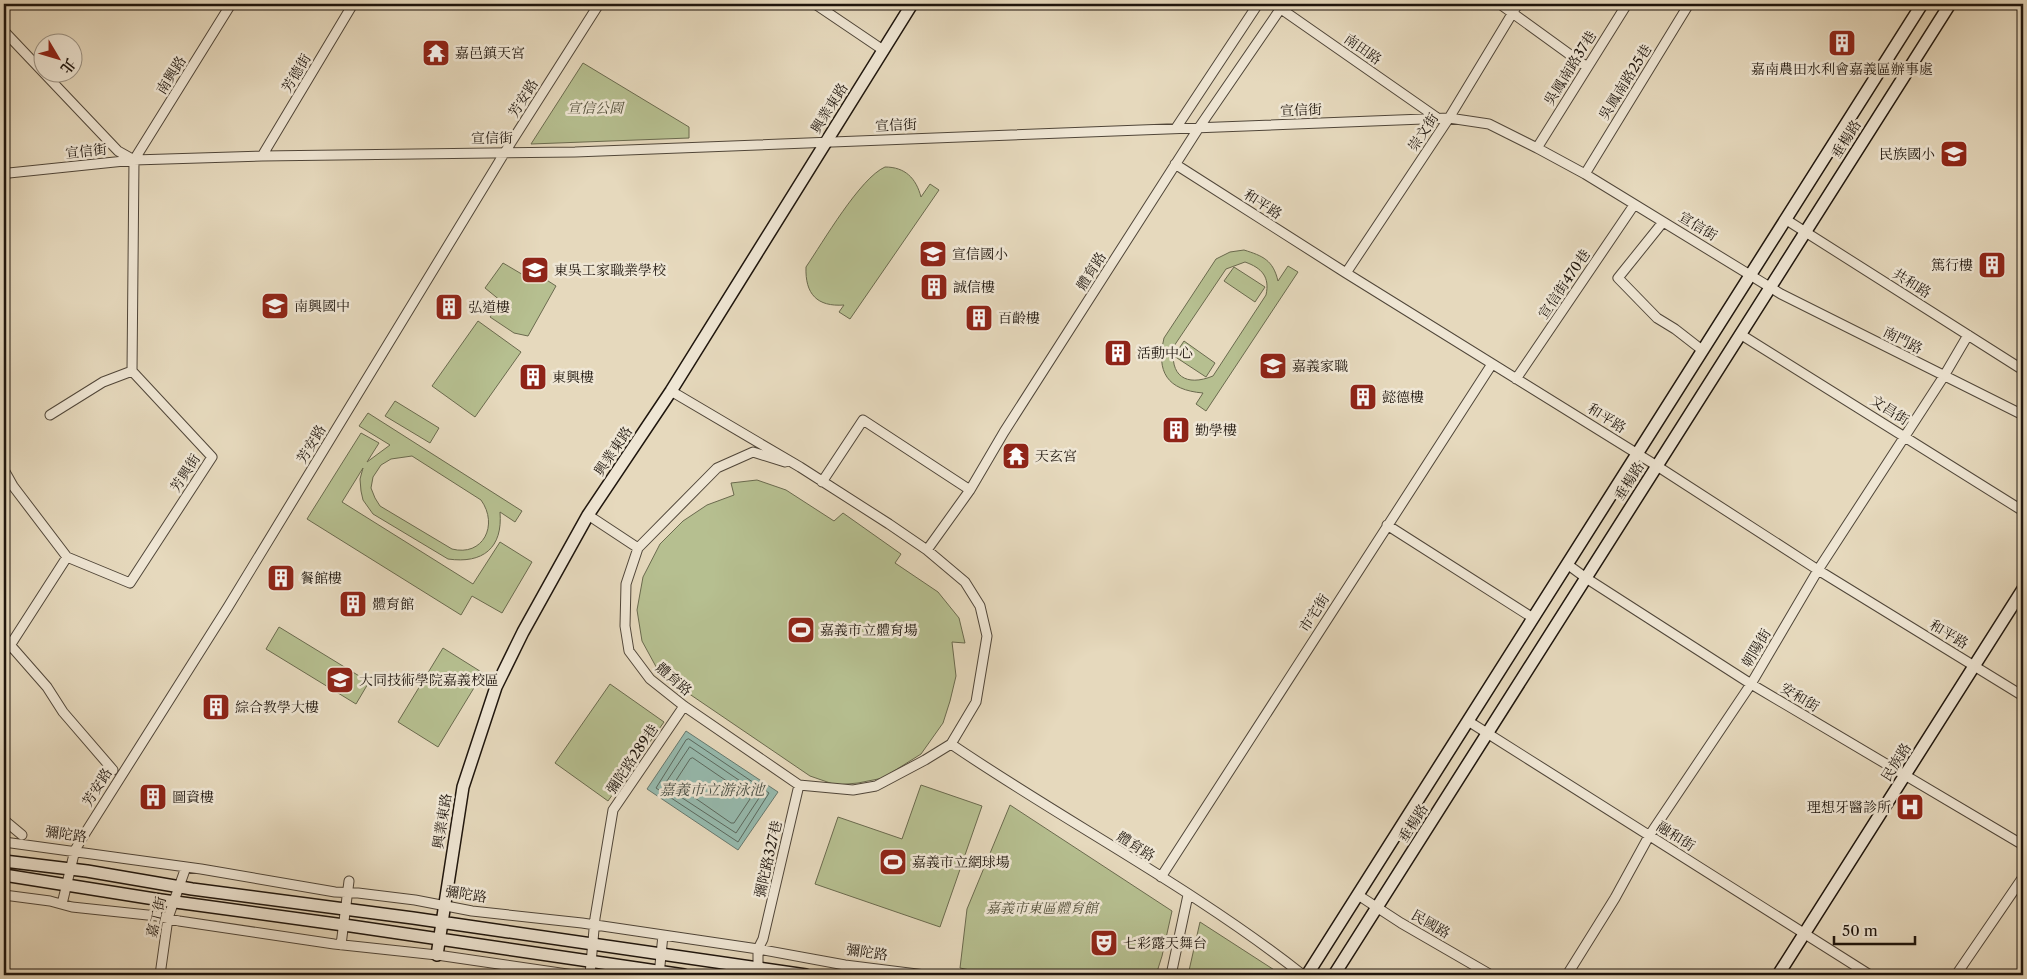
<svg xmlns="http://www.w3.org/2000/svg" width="2027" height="979" font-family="'Libre Caslon Text','Noto Serif TC',serif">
  <rect width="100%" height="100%" fill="#e6d9bd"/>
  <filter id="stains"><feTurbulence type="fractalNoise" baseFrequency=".004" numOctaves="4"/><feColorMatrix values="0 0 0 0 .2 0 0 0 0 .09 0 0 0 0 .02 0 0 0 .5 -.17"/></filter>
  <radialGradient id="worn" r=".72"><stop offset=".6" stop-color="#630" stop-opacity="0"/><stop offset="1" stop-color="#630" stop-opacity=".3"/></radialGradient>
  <path fill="#b6bf90" stroke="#6a6a4e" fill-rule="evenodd" d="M583 63 689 127V138L531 144Z
    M885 167C905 167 916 178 921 197L930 184 939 190 850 319 839 312 844 305C817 307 805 294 806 267 823 242 860 178 885 167Z
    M1244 250C1263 256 1273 260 1278 281L1288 266 1298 272 1206 411 1196 404 1203 393C1167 390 1156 372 1164 338L1216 259 1230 252ZM1245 262C1262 268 1270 277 1266 295L1213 376C1186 387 1169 376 1174 346L1226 269Z
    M503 263 525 276 531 270 556 286 528 336 514 333 490 317 501 301 485 288Z
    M1234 267 1265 287 1255 302 1224 281Z
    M478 321 521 352 475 417 432 386Z
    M1184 341 1215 363 1206 377 1174 356Z
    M395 401 439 428 430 443 385 416Z
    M368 413 522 511 515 522 500 512C503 548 483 564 448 559L373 514 363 500 361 491 360 479 363 468 342 502 473 584 500 542 532 562 502 613 472 596 461 615 307 519 361 433 379 443 367 462 390 445 359 426ZM412 456 481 500C499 525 483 557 452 549L380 506 375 498 371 488 373 477 381 465 391 459Z
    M757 480 786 490 834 521 843 513 901 554 895 563 938 592 959 618 965 643 952 642 956 676 950 701 943 723 921 754 883 778 858 783 836 785 810 776 660 674 642 641 637 610 643 577 660 544 683 521 707 505 734 495 731 483Z
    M279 627 369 682 356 704 266 649Z
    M443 648 483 673 438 747 398 722Z
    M610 684 664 722 608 801 555 763Z
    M921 785 982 806 940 927 815 884 838 817 902 839Z
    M1010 805 1172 911 1162 956 1156 975H995L960 968 967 909Z
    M1200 922 1282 975H1188Z"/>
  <path fill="#96baae" stroke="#66786e" d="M686 731 778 792 738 850 647 789Z"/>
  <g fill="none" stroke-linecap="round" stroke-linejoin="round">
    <path stroke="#5a685e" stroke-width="1" d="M689 739 769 793 738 842 656 788 686 740Z
      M690 747 761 795 736 833 664 786Z
      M693 758 750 797V799L734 823H731L675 784V782L690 759Z"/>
    <defs>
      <path id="street" d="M815 4 883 50
        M1274 4 1436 117
        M1500 4 1587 67
        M4 31 118 151 134 160
        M1176 128 1258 4
        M1537 148 1627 4
        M262 156 353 4
        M134 160 231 4
        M1175 164 1346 273 1657 466 1818 570 2023 696
        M1585 174 1689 4
        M4 176 9 173 134 160 262 156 575 152 1449 118 1489 124 1537 148 1585 174 1781 294 2023 415
        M1785 219 2023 370
        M1663 222 1618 278 1657 318 1675 329 1702 350
        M1346 273 1449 118 1518 4
        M1740 334 2023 511
        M1516 379 1634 205
        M671 391 800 467 889 524 927 550 965 582 980 606 987 636 976 702 951 744C1067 823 1193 888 1303 975
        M50 415 103 382 132 371
        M785 462 753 452 717 468 638 548 626 584 625 626 629 651 650 679 684 706 799 785 853 790 876 786 925 760 951 744
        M4 470 13 486 67 557 130 583 212 457 132 371 134 160
        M822 482 863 420 970 490
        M588 515 638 548
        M1387 525 1533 618
        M927 550 970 490 1004 432 1198 129 1281 8
        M1567 564 1586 578 1751 684 2023 845
        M4 638 47 687 63 712 113 770
        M4 652 11 644 67 557
        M1468 721 1870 975
        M4 820 22 835
        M4 842 201 869 335 892 358 893 415 900 472 911 582 923 758 949 845 965 925 975
        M1161 877 1492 364
        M4 895 50 901 72 907 157 916 179 921 334 944 437 955 574 975
        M1358 895 1401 923 1491 975
        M62 904 75 850 84 835 228 607 505 152 599 4
        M341 945 349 881
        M160 975 168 918 186 867
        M590 975 595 918 613 810 684 706
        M659 975 663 935
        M758 975V949L763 939 799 785
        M1171 975 1188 895
        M1567 975 1615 898 1649 836 1751 684 1818 570 1944 376 1968 335
        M1956 975 2023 877"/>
      <path id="secondary" d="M4 861 87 871 192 889 413 918 806 975
        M4 875 161 900 351 926 684 975
        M437 955 463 787 496 687 523 632 588 515 671 391 912 4
        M1307 975 1922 4
        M1334 975 1950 4
        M1778 975 2023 589"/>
    </defs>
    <use href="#street" stroke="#504639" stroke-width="11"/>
    <use href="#secondary" stroke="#1e150d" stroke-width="14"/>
    <use href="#street" stroke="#efe6d4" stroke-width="9"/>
    <use href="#secondary" stroke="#efe6d4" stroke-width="11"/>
  </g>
  <defs>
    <symbol id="building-square" viewBox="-11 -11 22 22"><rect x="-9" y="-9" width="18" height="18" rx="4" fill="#8f2418" stroke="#efe6d4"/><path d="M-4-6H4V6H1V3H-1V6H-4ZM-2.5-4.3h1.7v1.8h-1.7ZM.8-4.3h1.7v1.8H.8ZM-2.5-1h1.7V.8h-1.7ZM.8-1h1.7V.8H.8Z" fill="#fff"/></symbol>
    <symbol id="temple-square" viewBox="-11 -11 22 22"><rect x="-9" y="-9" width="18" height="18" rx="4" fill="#8f2418" stroke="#efe6d4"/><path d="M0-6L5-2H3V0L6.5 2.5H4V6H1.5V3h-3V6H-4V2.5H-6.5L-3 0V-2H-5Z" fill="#fff"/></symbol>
    <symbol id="school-square" viewBox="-11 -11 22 22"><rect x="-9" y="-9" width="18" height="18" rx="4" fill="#8f2418" stroke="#efe6d4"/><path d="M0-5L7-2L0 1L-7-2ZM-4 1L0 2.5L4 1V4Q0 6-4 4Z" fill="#fff"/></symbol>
    <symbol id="stadium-square" viewBox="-11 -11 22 22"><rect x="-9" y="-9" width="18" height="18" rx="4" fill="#8f2418" stroke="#efe6d4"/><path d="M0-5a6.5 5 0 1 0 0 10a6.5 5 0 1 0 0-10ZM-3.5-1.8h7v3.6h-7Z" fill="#fff"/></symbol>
    <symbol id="university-square" viewBox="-11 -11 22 22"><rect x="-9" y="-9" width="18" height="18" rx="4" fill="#8f2418" stroke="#efe6d4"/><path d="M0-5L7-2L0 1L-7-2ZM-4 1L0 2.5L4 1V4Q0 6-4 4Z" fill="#fff"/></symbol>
    <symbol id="hospital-square" viewBox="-11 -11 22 22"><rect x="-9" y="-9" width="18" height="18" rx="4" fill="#8f2418" stroke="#efe6d4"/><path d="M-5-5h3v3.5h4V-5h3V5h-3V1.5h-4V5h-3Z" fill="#fff"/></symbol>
    <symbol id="theatre-square" viewBox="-11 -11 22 22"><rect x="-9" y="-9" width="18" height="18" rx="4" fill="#8f2418" stroke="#efe6d4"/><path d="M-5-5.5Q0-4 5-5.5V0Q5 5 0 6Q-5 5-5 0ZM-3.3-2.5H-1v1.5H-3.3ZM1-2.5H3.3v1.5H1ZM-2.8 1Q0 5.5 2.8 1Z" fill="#fff"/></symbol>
  </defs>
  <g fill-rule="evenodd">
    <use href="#building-square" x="1826" y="27" width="32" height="32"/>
    <use href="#temple-square" x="420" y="37" width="32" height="32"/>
    <use href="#school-square" x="1938" y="138" width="32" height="32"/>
    <use href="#school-square" x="917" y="238" width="32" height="32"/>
    <use href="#building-square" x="1976" y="249" width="32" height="32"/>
    <use href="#school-square" x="519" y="254" width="32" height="32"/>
    <use href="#building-square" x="918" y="271" width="32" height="32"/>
    <use href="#school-square" x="259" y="290" width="32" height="32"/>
    <use href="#building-square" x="433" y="291" width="32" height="32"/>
    <use href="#building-square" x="963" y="302" width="32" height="32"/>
    <use href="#building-square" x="1102" y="337" width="32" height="32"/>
    <use href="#school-square" x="1257" y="350" width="32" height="32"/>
    <use href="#building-square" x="517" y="361" width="32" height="32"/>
    <use href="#building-square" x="1347" y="381" width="32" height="32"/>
    <use href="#building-square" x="1160" y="414" width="32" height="32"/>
    <use href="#temple-square" x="1000" y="440" width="32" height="32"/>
    <use href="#building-square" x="265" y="562" width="32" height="32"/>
    <use href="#building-square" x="337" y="588" width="32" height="32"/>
    <use href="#stadium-square" x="785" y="614" width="32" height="32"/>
    <use href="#university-square" x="324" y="664" width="32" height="32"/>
    <use href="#building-square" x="200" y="691" width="32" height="32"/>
    <use href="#building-square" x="137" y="781" width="32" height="32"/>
    <use href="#hospital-square" x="1894" y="791" width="32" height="32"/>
    <use href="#stadium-square" x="877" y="846" width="32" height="32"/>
    <use href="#theatre-square" x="1088" y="927" width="32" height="32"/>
  </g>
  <g text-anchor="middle" stroke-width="5" stroke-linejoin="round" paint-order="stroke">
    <g font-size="14" fill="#1e150d" stroke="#efe6d4">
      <text transform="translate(1363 49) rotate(35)" y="5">南田路</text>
      <text transform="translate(1570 68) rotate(-58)" y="5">吳鳳南路37巷</text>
      <text transform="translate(296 73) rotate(-59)" y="5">芳德街</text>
      <text transform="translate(171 75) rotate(-58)" y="5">南興路</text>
      <text transform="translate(1625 82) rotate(-58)" y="5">吳鳳南路25巷</text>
      <text transform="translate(523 98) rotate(-58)" y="5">芳安路</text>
      <text transform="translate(829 108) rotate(-58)" y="5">興業東路</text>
      <text transform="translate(1301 110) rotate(-3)" y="5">宣信街</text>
      <text transform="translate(896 125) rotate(-3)" y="5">宣信街</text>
      <text transform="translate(1423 132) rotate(-56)" y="5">崇文街</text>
      <text transform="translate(492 138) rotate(-1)" y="5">宣信街</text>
      <text transform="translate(1846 139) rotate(-58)" y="5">垂楊路</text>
      <text transform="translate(86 151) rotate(-6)" y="5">宣信街</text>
      <text transform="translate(1263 204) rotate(33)" y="5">和平路</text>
      <text transform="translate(1698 226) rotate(31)" y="5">宣信街</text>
      <text transform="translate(1091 271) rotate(-58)" y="5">體育路</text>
      <text transform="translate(1912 283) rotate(32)" y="5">共和路</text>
      <text transform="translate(1564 284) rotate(-56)" y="5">宣信街470巷</text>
      <text transform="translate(1903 340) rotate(27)" y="5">南門路</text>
      <text transform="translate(1890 410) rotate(32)" y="5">文昌街</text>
      <text transform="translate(1607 418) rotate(32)" y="5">和平路</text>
      <text transform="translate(311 444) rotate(-59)" y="5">芳安路</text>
      <text transform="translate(613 451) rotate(-56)" y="5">興業東路</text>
      <text transform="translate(185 473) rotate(-57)" y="5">芳興街</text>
      <text transform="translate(1629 481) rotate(-58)" y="5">垂楊路</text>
      <text transform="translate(1314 613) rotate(-57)" y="5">市宅街</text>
      <text transform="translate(1949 634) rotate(31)" y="5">和平路</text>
      <text transform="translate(1756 648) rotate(-59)" y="5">朝陽街</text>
      <text transform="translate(674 679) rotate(41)" y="5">體育路</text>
      <text transform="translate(1800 697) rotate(31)" y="5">安和街</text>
      <text transform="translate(632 759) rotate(-56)" y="5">彌陀路289巷</text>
      <text transform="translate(1896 762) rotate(-58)" y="5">民族路</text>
      <text transform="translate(97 787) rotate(-58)" y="5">芳安路</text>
      <text transform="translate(442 821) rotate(-81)" y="5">興業東路</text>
      <text transform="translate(1413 823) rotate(-58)" y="5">垂楊路</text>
      <text transform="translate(66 834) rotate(8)" y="5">彌陀路</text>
      <text transform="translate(1676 836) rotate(32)" y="5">融和街</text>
      <text transform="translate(1136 846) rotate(32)" y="5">體育路</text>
      <text transform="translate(768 859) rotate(-77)" y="5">彌陀路327巷</text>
      <text transform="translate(466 894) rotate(9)" y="5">彌陀路</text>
      <text transform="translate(156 917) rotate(-76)" y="5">嘉工街</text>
      <text transform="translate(1431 924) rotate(30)" y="5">民國路</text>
      <text transform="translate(867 952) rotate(8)" y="5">彌陀路</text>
    </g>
    <g font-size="14" fill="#1e150d" stroke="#efe6d4" text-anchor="start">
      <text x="455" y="58">嘉邑鎮天宮</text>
      <text x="1842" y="74" text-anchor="middle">嘉南農田水利會嘉義區辦事處</text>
      <text x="1935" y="159" text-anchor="end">民族國小</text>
      <text x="952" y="259">宣信國小</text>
      <text x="1973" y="270" text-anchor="end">篤行樓</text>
      <text x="554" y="275">東吳工家職業學校</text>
      <text x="953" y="292">誠信樓</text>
      <text x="294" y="311">南興國中</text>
      <text x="468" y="312">弘道樓</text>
      <text x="998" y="323">百齡樓</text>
      <text x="1137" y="358">活動中心</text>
      <text x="1292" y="371">嘉義家職</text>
      <text x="552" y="382">東興樓</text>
      <text x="1382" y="402">懿德樓</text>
      <text x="1195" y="435">勤學樓</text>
      <text x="1035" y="461">天玄宮</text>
      <text x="300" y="583">餐館樓</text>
      <text x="372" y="609">體育館</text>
      <text x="820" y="635">嘉義市立體育場</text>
      <text x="359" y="685">大同技術學院嘉義校區</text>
      <text x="235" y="712">綜合教學大樓</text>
      <text x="172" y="802">圖資樓</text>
      <text x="1891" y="812" text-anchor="end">理想牙醫診所</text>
      <text x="912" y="867">嘉義市立網球場</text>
      <text x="1123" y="948">七彩露天舞台</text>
    </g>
    <g font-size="14" font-style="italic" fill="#53503b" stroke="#efe6d4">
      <text x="595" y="113">宣信公園</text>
      <text x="1042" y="913">嘉義市東區體育館</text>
    </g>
    <g font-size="15" font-style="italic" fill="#484f45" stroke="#efe6d4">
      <text x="712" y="795">嘉義市立游泳池</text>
    </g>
  </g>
  <rect width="2027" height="979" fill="none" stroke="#e6d9bd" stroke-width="20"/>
  <rect x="5" y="5" width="2017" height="969" fill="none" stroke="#1e150d" stroke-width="2.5"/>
  <rect x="10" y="10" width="2007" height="959" fill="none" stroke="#1e150d"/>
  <g transform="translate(58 58) rotate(128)"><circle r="24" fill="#efe6d4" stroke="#9b9284"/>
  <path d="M0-4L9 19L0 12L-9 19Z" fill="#8f2418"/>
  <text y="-8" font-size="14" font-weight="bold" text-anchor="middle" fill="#1e150d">北</text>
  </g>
  <path d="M1834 936v8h81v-8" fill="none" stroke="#1e150d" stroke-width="2.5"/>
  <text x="1842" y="936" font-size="15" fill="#1e150d" stroke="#efe6d4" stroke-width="4" paint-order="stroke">50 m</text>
  <rect width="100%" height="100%" filter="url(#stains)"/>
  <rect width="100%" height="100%" fill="url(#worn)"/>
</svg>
